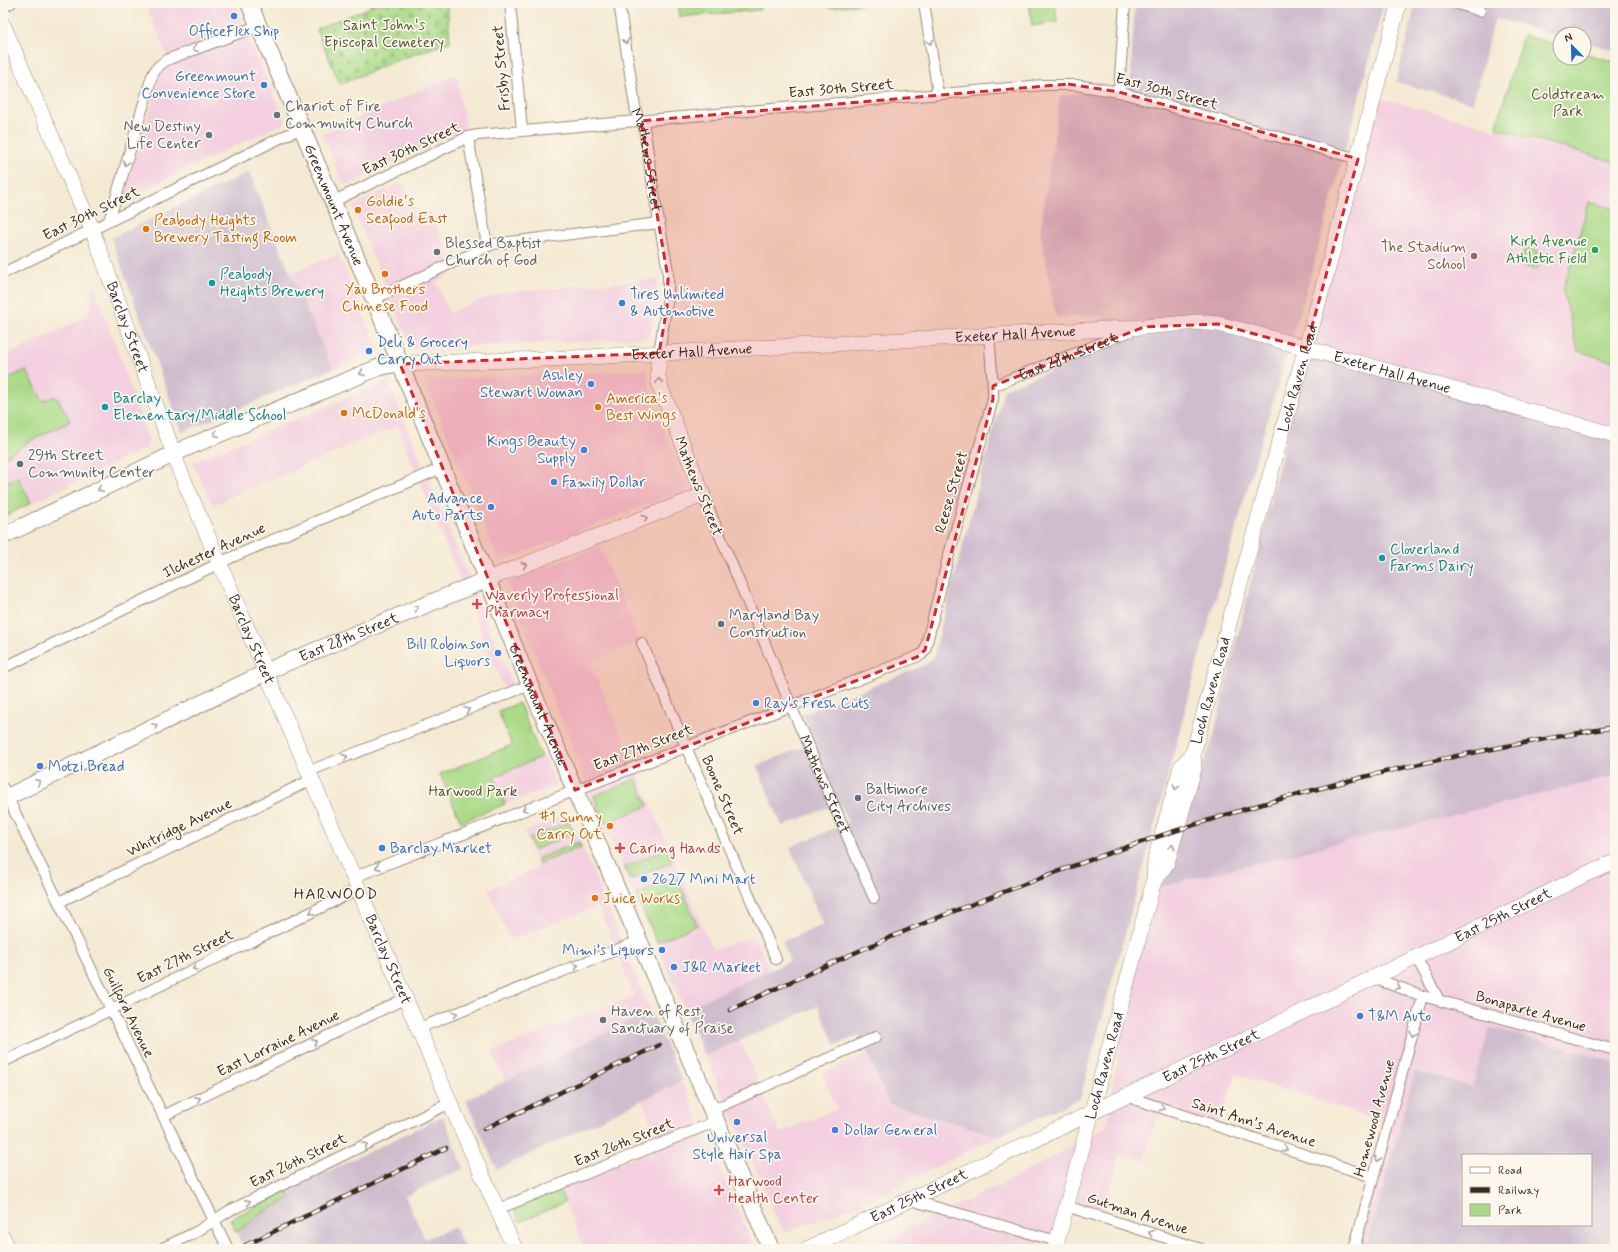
<svg xmlns="http://www.w3.org/2000/svg" width="1618" height="1252" font-family="Mynerve,sans-serif">
  <defs>
    <pattern id="cemetery-stones" width="16" height="16" patternUnits="userSpaceOnUse"><rect width="16" height="16" fill="#aada88"/><path d="M2 7V4a2 2 0 0 1 4 0v3zM10 15v-3a2 2 0 0 1 4 0v3z" fill="#93bb75"/></pattern>
  </defs>
  <rect width="100%" height="100%" fill="#fbf7ec"/>
  <filter id="ink" filterUnits="userSpaceOnUse"><feTurbulence type="fractalNoise" baseFrequency=".025" numOctaves="2"/><feDisplacementMap in="SourceGraphic" scale="8" xChannelSelector="R" yChannelSelector="G"/><feConvolveMatrix kernelMatrix="1 2 1 2 8 2 1 2 1" color-interpolation-filters="sRGB"/></filter>
  <filter id="wash" filterUnits="userSpaceOnUse"><feTurbulence type="fractalNoise" baseFrequency=".012" numOctaves="4" result="noise"/><feDisplacementMap in="SourceGraphic" scale="16" xChannelSelector="R" yChannelSelector="G"/><feGaussianBlur stdDeviation="0.9" result="paint"/><feColorMatrix in="noise" values="0 0 0 0 0 0 0 0 0 0 0 0 0 0 0 0 0 1.4 0 .05"/><feComposite in="paint" operator="in"/></filter>
  <g filter="url(#wash)">
    <rect width="100%" height="100%" fill="#f4e9d2"/>
    <path fill="#f3cfdf" d="M145 3H235L285 122 125 198 123 197 162 69 171 65Z
      M456 74 466 128 347 185 344 184 322 134Z
      M1376 97 1615 162V438L1307 350Z
      M403 182 419 213 431 211 453 272 436 282 449 313 499 293 657 279 658 302 649 338 412 349 352 206Z
      M338 254 378 350 333 369 290 273Z
      M94 285 149 440 146 448 3 517V357L88 316Z
      M647 370 651 400 688 489 499 562 425 380Z
      M388 381 513 686 504 688 397 426 212 505 193 462Z
      M600 547 640 642 590 662 713 950 754 935 770 970 685 1009 591 795 507 583Z
      M545 756 556 785 505 804 493 777Z
      M1615 776V1062L1490 1027 1472 1087 1415 1071 1366 1249H1355L1390 1124 1236 1074 1217 1127 1161 1107 1143 1161 1120 1154 1101 1221 1068 1210 1059 1249H867L1016 1177 1107 1127 1127 989 1155 888Z
      M568 813 651 1011 505 1081 492 1052 634 996 598 906 510 940 488 889 538 868 524 832Z
      M740 1040 780 1133 837 1109 822 1073 868 1054 889 1104 999 1136 861 1204 784 1233 705 1056Z
      M682 1081 754 1248 752 1249H585L558 1188 661 1147 642 1100Z"/>
    <path fill="#cfbdce" fill-rule="evenodd" d="M1135 3H1384L1346 147 1308 285 1266 424 1200 654 1143 868 1080 1098 999 1136 889 1104 860 1035 835 1045 818 1006 705 1056 685 1009 790 961 782 942 823 925 790 847 848 823 840 803 782 826 757 766 815 742 803 714 925 665 933 658 1004 389 1106 350 1104 316 1056 317 1040 231 1060 96 1083 92 1129 100Z
      M1416 3H1615V50L1584 42V34H1560V36L1495 18 1473 103 1396 82Z
      M249 172 290 273 333 369 182 432 111 238Z
      M1307 350 1615 438V776L1155 888 1213 739Z
      M651 1011 682 1081 497 1170 466 1100Z
      M1490 1027 1615 1062V1249H1366L1415 1071 1472 1087ZM1463 1155H1591V1225H1463Z
      M443 1116 464 1168 405 1196 425 1239 455 1227 465 1249H244L236 1232 249 1224 258 1215 290 1198 287 1191Z"/>
    <path fill="#aada88" stroke="#728253" d="M678 3H762L760 10 680 17Z
      M828 3H871L828 8Z
      M1029 3H1055L1057 22 1032 26Z
      M1523 35 1560 46V58H1584V53L1615 62V162L1496 128Z
      M1589 202 1615 209V362L1578 351 1563 290Z
      M1525 248 1542 253 1537 270 1520 265Z
      M26 370 43 401 55 396 58 399 69 419V422L30 441 3 458V381Z
      M18 477 31 503 3 517V484Z
      M519 703 541 757 494 777 505 804 461 822 440 774 512 745 498 711Z
      M636 779 648 806 605 823 594 796Z
      M569 822 574 833 534 850 529 839Z
      M579 842 581 847 539 864 537 859Z
      M667 849 672 862 630 880 625 867Z
      M677 877 697 925 657 942 636 895Z
      M558 1188 565 1202 520 1222 514 1208Z
      M287 1191 290 1198 258 1215 249 1224 236 1232 230 1219Z"/>
    <path fill="url(#cemetery-stones)" stroke="#728253" d="M369 3H447L450 42 398 60 340 84 317 31 318 28 371 7Z"/>
  </g>
  <g filter="url(#ink)">
    <g fill="none" stroke-linecap="round" stroke-linejoin="round">
      <defs>
        <g id="street">
          <path d="M510 3 522 130"/>
          <path id="s1" d="M619 3 636 112 644 127 654 194 668 271V297L659 353"/>
          <path d="M924 3 938 94"/>
          <path d="M1455 3 1480 11"/>
          <path d="M3 7 11 3"/>
          <path d="M1119 92 1125 3"/>
          <path d="M468 137 487 245"/>
          <path d="M332 202 468 137 478 135 1043 85H1076L1119 92 1358 159"/>
          <path d="M109 221 152 76C156 67 161 63 169 59L258 26"/>
          <path d="M3 273 301 128"/>
          <path d="M374 299 493 244 659 223"/>
          <path id="s2" d="M993 386 1131 331"/>
          <path id="s3" d="M703 495 791 706 874 898"/>
          <path d="M642 643 776 959"/>
          <path d="M3 668 230 558 442 468"/>
          <path d="M309 771 530 685"/>
          <path d="M3 788 228 1249"/>
          <path d="M354 877 921 655 925 650 948 558 993 399V386L989 335"/>
          <path d="M59 902 313 779"/>
          <path d="M1416 957 1439 1000"/>
          <path d="M1373 978 1423 996 1615 1050"/>
          <path d="M419 1028 639 941"/>
          <path d="M3 1062 359 889"/>
          <path d="M1125 1096 1373 1177"/>
          <path d="M712 1110 876 1037"/>
          <path d="M163 1116 406 998"/>
          <path d="M910 1200 1057 1241"/>
          <path d="M1066 1206 1201 1249"/>
          <path d="M498 1209 717 1121"/>
          <path d="M161 1249 196 1232 229 1211 450 1103"/>
          <path d="M1354 1249 1423 996"/>
        </g>
        <g id="secondary">
          <path id="s4" d="M3 25 92 229 180 471 450 1103 515 1249"/>
          <path id="s5" d="M400 364 571 358 1144 327 1197 322 1218 324 1246 331 1615 435"/>
          <path d="M488 579 703 495 660 386 658 377 659 353"/>
          <path id="s6" d="M1154 881 1167 863 1194 769 1193 753 1333 250 1399 3"/>
          <path d="M3 1238 8 1249"/>
          <path id="s7" d="M807 1249 1448 942 1586 874 1615 862"/>
          <path id="s8" d="M1055 1249 1154 881 1155 860 1181 767 1193 753"/>
        </g>
        <g id="primary">
          <path id="s9" d="M249 3 374 299 530 685 771 1249"/>
          <path d="M3 536 186 448 377 368 389 365 400 364"/>
          <path id="s10" d="M3 799 281 665 488 579"/>
        </g>
      </defs>
      <use href="#street" stroke="#988a78" stroke-width="12"/>
      <use href="#secondary" stroke="#988a78" stroke-width="16"/>
      <use href="#primary" stroke="#988a78" stroke-width="18"/>
      <use href="#street" stroke="#fff" stroke-width="10"/>
      <use href="#secondary" stroke="#fff" stroke-width="15"/>
      <use href="#primary" stroke="#fff" stroke-width="16"/>
      <defs>
        <path id="rail" d="M730 1010C809 973 889 936 970 905 1092 857 1217 814 1344 782 1433 759 1524 742 1615 727
          M484 1129 659 1045
          M246 1245 446 1148"/>
      </defs>
      <use href="#rail" stroke="#3b2a1e" stroke-width="4.5"/>
      <use href="#rail" stroke="#fbf7ec" stroke-width="3" stroke-dasharray="9" stroke-linecap="butt"/>
    </g>
    <defs><path id="oneway-chevron" d="M-2-3.5L2.5 0L-2 3.5" fill="none" stroke-width="1.6" stroke-linecap="round" stroke-linejoin="round"/></defs>
    <g stroke="#a79f9a">
      <use href="#oneway-chevron" transform="translate(626 41) rotate(81)"/>
      <use href="#oneway-chevron" transform="translate(930 42) rotate(81)"/>
      <use href="#oneway-chevron" transform="translate(195 49) rotate(160)"/>
      <use href="#oneway-chevron" transform="translate(126 163) rotate(106)"/>
      <use href="#oneway-chevron" transform="translate(362 373) rotate(158)"/>
      <use href="#oneway-chevron" transform="translate(659 381) rotate(-98)"/>
      <use href="#oneway-chevron" transform="translate(216 434) rotate(157)"/>
      <use href="#oneway-chevron" transform="translate(100 489) rotate(154)"/>
      <use href="#oneway-chevron" transform="translate(645 518) rotate(-21)"/>
      <use href="#oneway-chevron" transform="translate(524 565) rotate(-21)"/>
      <use href="#oneway-chevron" transform="translate(416 608) rotate(-22)"/>
      <use href="#oneway-chevron" transform="translate(467 710) rotate(-21)"/>
      <use href="#oneway-chevron" transform="translate(155 726) rotate(-26)"/>
      <use href="#oneway-chevron" transform="translate(345 757) rotate(-21)"/>
      <use href="#oneway-chevron" transform="translate(38 782) rotate(-26)"/>
      <use href="#oneway-chevron" transform="translate(1176 787) rotate(106)"/>
      <use href="#oneway-chevron" transform="translate(525 809) rotate(158)"/>
      <use href="#oneway-chevron" transform="translate(1172 847) rotate(-74)"/>
      <use href="#oneway-chevron" transform="translate(378 867) rotate(158)"/>
      <use href="#oneway-chevron" transform="translate(312 912) rotate(154)"/>
      <use href="#oneway-chevron" transform="translate(576 966) rotate(-21)"/>
      <use href="#oneway-chevron" transform="translate(195 968) rotate(154)"/>
      <use href="#oneway-chevron" transform="translate(1398 987) rotate(20)"/>
      <use href="#oneway-chevron" transform="translate(455 1014) rotate(-21)"/>
      <use href="#oneway-chevron" transform="translate(1413 1034) rotate(106)"/>
      <use href="#oneway-chevron" transform="translate(315 1042) rotate(-26)"/>
      <use href="#oneway-chevron" transform="translate(198 1099) rotate(-26)"/>
      <use href="#oneway-chevron" transform="translate(1162 1108) rotate(18)"/>
      <use href="#oneway-chevron" transform="translate(365 1145) rotate(-26)"/>
      <use href="#oneway-chevron" transform="translate(1285 1149) rotate(18)"/>
      <use href="#oneway-chevron" transform="translate(1378 1159) rotate(105)"/>
      <use href="#oneway-chevron" transform="translate(248 1202) rotate(-26)"/>
      <use href="#oneway-chevron" transform="translate(1151 1233) rotate(-162)"/>
    </g>
  </g>
  <path fill="#d62828" fill-opacity="0.2" stroke="#d62828" stroke-width="3" stroke-dasharray="8 5" stroke-linejoin="round" d="M1068 84 1119 92 1358 159 1306 348 1218 324 1144 327 993 386V399L925 650 917 657 575 790 400 364 659 353 667 308 668 278 641 121Z"/>
  <g fill="#3f7fe0" stroke="#fbf7ec" stroke-width="1.5">
    <circle cx="234" cy="16" r="4"/>
    <circle cx="264" cy="85" r="4"/>
    <circle cx="622" cy="303" r="4"/>
    <circle cx="369" cy="351" r="4"/>
    <circle cx="591" cy="384" r="4"/>
    <circle cx="584" cy="450" r="4"/>
    <circle cx="554" cy="482" r="4"/>
    <circle cx="491" cy="507" r="4"/>
    <circle cx="498" cy="653" r="4"/>
    <circle cx="756" cy="703" r="4"/>
    <circle cx="40" cy="766" r="4"/>
    <circle cx="382" cy="848" r="4"/>
    <circle cx="644" cy="879" r="4"/>
    <circle cx="662" cy="950" r="4"/>
    <circle cx="674" cy="967" r="4"/>
    <circle cx="1360" cy="1016" r="4"/>
    <circle cx="737" cy="1122" r="4"/>
    <circle cx="835" cy="1130" r="4"/>
  </g>
  <g fill="#6b7280" stroke="#fbf7ec" stroke-width="1.5">
    <circle cx="277" cy="115" r="4"/>
    <circle cx="209" cy="135" r="4"/>
    <circle cx="437" cy="252" r="4"/>
    <circle cx="603" cy="1020" r="4"/>
  </g>
  <g fill="#e8710a" stroke="#fbf7ec" stroke-width="1.5">
    <circle cx="358" cy="210" r="4"/>
    <circle cx="146" cy="229" r="4"/>
    <circle cx="385" cy="274" r="4"/>
    <circle cx="598" cy="407" r="4"/>
    <circle cx="344" cy="413" r="4"/>
    <circle cx="610" cy="826" r="4"/>
    <circle cx="595" cy="898" r="4"/>
  </g>
  <circle fill="#2e9e5b" stroke="#fbf7ec" stroke-width="1.5" cx="1595" cy="250" r="4"/>
  <circle fill="#8d6e63" stroke="#fbf7ec" stroke-width="1.5" cx="1474" cy="256" r="4"/>
  <g fill="#0f9aa8" stroke="#fbf7ec" stroke-width="1.5">
    <circle cx="212" cy="283" r="4"/>
    <circle cx="105" cy="407" r="4"/>
    <circle cx="1382" cy="558" r="4"/>
  </g>
  <g fill="#5c6f8a" stroke="#fbf7ec" stroke-width="1.5">
    <circle cx="20" cy="464" r="4"/>
    <circle cx="721" cy="624" r="4"/>
    <circle cx="858" cy="798" r="4"/>
  </g>
  <g fill="#e0444e" stroke="#fbf7ec" stroke-width="1.5">
    <path d="M475 598h4v4h4v4h-4v4h-4v-4h-4v-4h4z"/>
    <path d="M618 842h4v4h4v4h-4v4h-4v-4h-4v-4h4z"/>
    <path d="M717 1184h4v4h4v4h-4v4h-4v-4h-4v-4h4z"/>
  </g>
  <g text-anchor="middle" stroke-width="3.5" stroke-linejoin="round" paint-order="stroke">
    <g font-size="15" fill="#575638" stroke="#fbf7ec">
      <text x="384" y="30">Saint John's<tspan x="384" dy="17">Episcopal Cemetery</tspan></text>
      <text x="1568" y="99">Coldstream<tspan x="1568" dy="17">Park</tspan></text>
      <text x="473" y="796">Harwood Park</text>
    </g>
    <g font-size="15" fill="#366cbe" stroke="#fbf7ec" text-anchor="start">
      <text x="234" y="36" text-anchor="middle">OfficeFlex Ship</text>
      <text x="256" y="81" text-anchor="end">Greenmount<tspan x="256" dy="17">Convenience Store</tspan></text>
      <text x="630" y="299">Tires Unlimited<tspan x="630" dy="17">&amp; Automotive</tspan></text>
      <text x="377" y="347">Deli &amp; Grocery<tspan x="377" dy="17">Carry Out</tspan></text>
      <text x="583" y="380" text-anchor="end">Ashley<tspan x="583" dy="17">Stewart Woman</tspan></text>
      <text x="576" y="446" text-anchor="end">Kings Beauty<tspan x="576" dy="17">Supply</tspan></text>
      <text x="562" y="487">Family Dollar</text>
      <text x="483" y="503" text-anchor="end">Advance<tspan x="483" dy="17">Auto Parts</tspan></text>
      <text x="490" y="649" text-anchor="end">Bill Robinson<tspan x="490" dy="17">Liquors</tspan></text>
      <text x="764" y="708">Ray's Fresh Cuts</text>
      <text x="48" y="771">Motzi Bread</text>
      <text x="390" y="853">Barclay Market</text>
      <text x="652" y="884">2627 Mini Mart</text>
      <text x="654" y="955" text-anchor="end">Mimi’s Liquors</text>
      <text x="682" y="972">J&amp;R Market</text>
      <text x="1368" y="1021">T&amp;M Auto</text>
      <text x="843" y="1135">Dollar General</text>
      <text x="737" y="1142" text-anchor="middle">Universal<tspan x="737" dy="17">Style Hair Spa</tspan></text>
    </g>
    <g font-size="15" fill="#3b2a1e" stroke="#fbf7ec">
      <text transform="translate(501 68) rotate(-95)" y="5">Frisby Street</text>
      <text transform="translate(841 88) rotate(-5)" y="5">East 30th Street</text>
      <text transform="translate(1167 91) rotate(15)" y="5">East 30th Street</text>
      <text transform="translate(411 148) rotate(-25)" y="5">East 30th Street</text>
      <text dy="5" stroke="none"><textPath href="#s1" startOffset="160">Mathews Street</textPath></text>
      <text dy="5" stroke="none"><textPath href="#s9" startOffset="219">Greenmount Avenue</textPath></text>
      <text transform="translate(91 213) rotate(-26)" y="5">East 30th Street</text>
      <text dy="5" stroke="none"><textPath href="#s4" startOffset="327">Barclay Street</textPath></text>
      <text dy="5" stroke="none"><textPath href="#s5" startOffset="616">Exeter Hall Avenue</textPath></text>
      <text dy="5" stroke="none"><textPath href="#s5" startOffset="292">Exeter Hall Avenue</textPath></text>
      <text dy="5" stroke="none"><textPath href="#s2" startOffset="81">East 28th Street</textPath></text>
      <text dy="5" stroke="none"><textPath href="#s5" startOffset="1000">Exeter Hall Avenue</textPath></text>
      <text dy="5" stroke="none"><textPath href="#s6" startOffset="525">Loch Raven Road</textPath></text>
      <text transform="translate(699 486) rotate(68)" y="5">Mathews Street</text>
      <text transform="translate(951 492) rotate(-74)" y="5">Reese Street</text>
      <text transform="translate(214 550) rotate(-25)" y="5">Ilchester Avenue</text>
      <text dy="5" stroke="none"><textPath href="#s10" startOffset="382">East 28th Street</textPath></text>
      <text dy="5" stroke="none"><textPath href="#s4" startOffset="663">Barclay Street</textPath></text>
      <text dy="5" stroke="none"><textPath href="#s6" startOffset="201">Loch Raven Road</textPath></text>
      <text dy="5" stroke="none"><textPath href="#s9" startOffset="759">Greenmount Avenue</textPath></text>
      <text transform="translate(643 747) rotate(-21)" y="5">East 27th Street</text>
      <text dy="5" stroke="none"><textPath href="#s3" startOffset="314">Mathews Street</textPath></text>
      <text transform="translate(723 795) rotate(67)" y="5">Boone Street</text>
      <text transform="translate(179 827) rotate(-26)" y="5">Whitridge Avenue</text>
      <text dy="5" stroke="none"><textPath href="#s7" startOffset="772">East 25th Street</textPath></text>
      <text transform="translate(185 956) rotate(-26)" y="5">East 27th Street</text>
      <text dy="5" stroke="none"><textPath href="#s4" startOffset="1011">Barclay Street</textPath></text>
      <text transform="translate(1531 1011) rotate(16)" y="5">Bonaparte Avenue</text>
      <text transform="translate(129 1012) rotate(64)" y="5">Guilford Avenue</text>
      <text transform="translate(278 1043) rotate(-26)" y="5">East Lorraine Avenue</text>
      <text dy="5" stroke="none"><textPath href="#s7" startOffset="448">East 25th Street</textPath></text>
      <text dy="5" stroke="none"><textPath href="#s8" startOffset="190">Loch Raven Road</textPath></text>
      <text transform="translate(1374 1118) rotate(-75)" y="5">Homewood Avenue</text>
      <text transform="translate(1254 1122) rotate(18)" y="5">Saint Ann's Avenue</text>
      <text transform="translate(624 1142) rotate(-22)" y="5">East 26th Street</text>
      <text transform="translate(298 1160) rotate(-26)" y="5">East 26th Street</text>
      <text dy="5" stroke="none"><textPath href="#s7" startOffset="124">East 25th Street</textPath></text>
      <text transform="translate(1138 1213) rotate(18)" y="5">Gutman Avenue</text>
    </g>
    <g font-size="15" fill="#5b616d" stroke="#fbf7ec" text-anchor="start">
      <text x="285" y="111">Chariot of Fire<tspan x="285" dy="17">Community Church</tspan></text>
      <text x="201" y="131" text-anchor="end">New Destiny<tspan x="201" dy="17">Life Center</tspan></text>
      <text x="445" y="248">Blessed Baptist<tspan x="445" dy="17">Church of God</tspan></text>
      <text x="611" y="1016">Haven of Rest,<tspan x="611" dy="17">Sanctuary of Praise</tspan></text>
    </g>
    <g font-size="15" fill="#c56008" stroke="#fbf7ec" text-anchor="start">
      <text x="366" y="206">Goldie's<tspan x="366" dy="17">Seafood East</tspan></text>
      <text x="154" y="225">Peabody Heights<tspan x="154" dy="17">Brewery Tasting Room</tspan></text>
      <text x="385" y="294" text-anchor="middle">Yau Brothers<tspan x="385" dy="17">Chinese Food</tspan></text>
      <text x="606" y="403">America's<tspan x="606" dy="17">Best Wings</tspan></text>
      <text x="352" y="418">McDonald's</text>
      <text x="602" y="822" text-anchor="end">#1 Sunny<tspan x="602" dy="17">Carry Out</tspan></text>
      <text x="603" y="903">Juice Works</text>
    </g>
    <g font-size="15" fill="#27864d" stroke="#fbf7ec" text-anchor="end">
      <text x="1587" y="246">Kirk Avenue<tspan x="1587" dy="17">Athletic Field</tspan></text>
    </g>
    <g font-size="15" fill="#785e54" stroke="#fbf7ec" text-anchor="end">
      <text x="1466" y="252">The Stadium<tspan x="1466" dy="17">School</tspan></text>
    </g>
    <g font-size="15" fill="#0d838f" stroke="#fbf7ec" text-anchor="start">
      <text x="220" y="279">Peabody<tspan x="220" dy="17">Heights Brewery</tspan></text>
      <text x="113" y="403">Barclay<tspan x="113" dy="17">Elementary/Middle School</tspan></text>
      <text x="1390" y="554">Cloverland<tspan x="1390" dy="17">Farms Dairy</tspan></text>
    </g>
    <g font-size="15" fill="#4e5e75" stroke="#fbf7ec" text-anchor="start">
      <text x="28" y="460">29th Street<tspan x="28" dy="17">Community Center</tspan></text>
      <text x="729" y="620">Maryland Bay<tspan x="729" dy="17">Construction</tspan></text>
      <text x="866" y="794">Baltimore<tspan x="866" dy="17">City Archives</tspan></text>
    </g>
    <g font-size="15" fill="#be3a42" stroke="#fbf7ec" text-anchor="start">
      <text x="485" y="600">Waverly Professional<tspan x="485" dy="17">Pharmacy</tspan></text>
      <text x="629" y="853">Caring Hands</text>
      <text x="728" y="1186">Harwood<tspan x="728" dy="17">Health Center</tspan></text>
    </g>
    <g font-size="16" letter-spacing="1" fill="#3b2a1e" stroke="#fbf7ec">
      <text x="336" y="899">HARWOOD</text>
    </g>
  </g>
  <rect width="1618" height="1252" fill="none" stroke="#fbf7ec" stroke-width="16"/>
  <rect x="1462" y="1154" width="130" height="72" fill="#fbf7ec" stroke="#aea59a"/>
  <rect x="1470" y="1167" width="20" height="6" fill="#ffffff" stroke="#aea59a"/>
  <text x="1498" y="1174" font-size="12" fill="#3b2a1e">Road</text>
  <rect x="1470" y="1187" width="20" height="6" fill="#3b2a1e" stroke="#aea59a"/>
  <text x="1498" y="1194" font-size="12" fill="#3b2a1e">Railway</text>
  <rect x="1470" y="1204" width="20" height="12" fill="#aada88" stroke="#aea59a"/>
  <text x="1498" y="1214" font-size="12" fill="#3b2a1e">Park</text>
  <g transform="translate(1572 46) rotate(337)"><circle r="19" fill="#fbf7ec" stroke="#aea59a"/>
  <path d="M0-3L7 15L0 10L-7 15Z" fill="#1f6fb2"/>
  <text y="-6" font-size="11" font-weight="bold" text-anchor="middle" fill="#3b2a1e">N</text>
  </g>
</svg>
